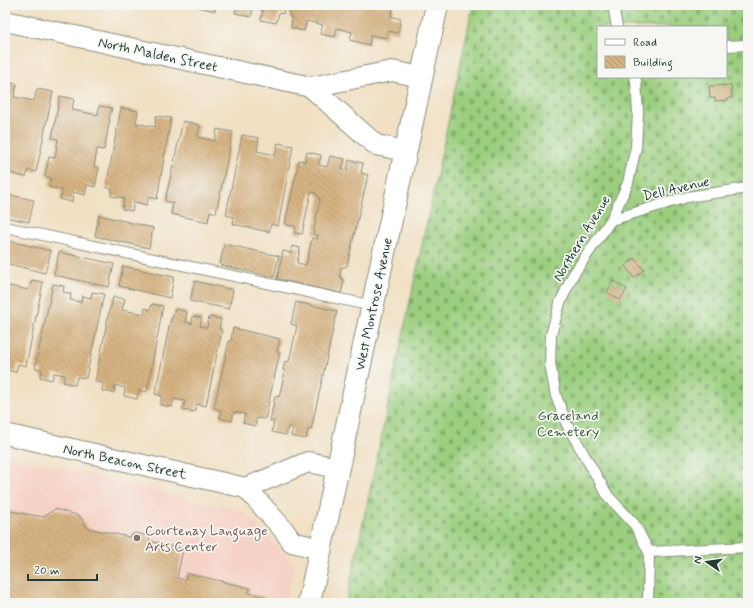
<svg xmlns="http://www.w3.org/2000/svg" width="753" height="608" font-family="Mynerve,sans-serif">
  <defs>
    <pattern id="cemetery-stones" width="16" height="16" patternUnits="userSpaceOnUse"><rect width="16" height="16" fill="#9bcf7f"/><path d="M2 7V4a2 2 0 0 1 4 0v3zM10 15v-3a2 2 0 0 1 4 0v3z" fill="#7ea969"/></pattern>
    <pattern id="building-back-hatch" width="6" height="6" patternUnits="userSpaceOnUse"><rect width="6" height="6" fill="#d7b382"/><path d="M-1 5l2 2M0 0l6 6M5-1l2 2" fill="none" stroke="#ae936b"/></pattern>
  </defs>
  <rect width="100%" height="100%" fill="#f6f6f2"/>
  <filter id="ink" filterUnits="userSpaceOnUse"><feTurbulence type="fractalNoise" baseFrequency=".025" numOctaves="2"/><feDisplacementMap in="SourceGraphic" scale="8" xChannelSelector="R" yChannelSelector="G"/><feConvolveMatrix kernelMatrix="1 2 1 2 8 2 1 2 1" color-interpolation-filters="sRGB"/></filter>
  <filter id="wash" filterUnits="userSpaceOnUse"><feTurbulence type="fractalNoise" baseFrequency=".012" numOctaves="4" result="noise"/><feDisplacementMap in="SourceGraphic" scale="16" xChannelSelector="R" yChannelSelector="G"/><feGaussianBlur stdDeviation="0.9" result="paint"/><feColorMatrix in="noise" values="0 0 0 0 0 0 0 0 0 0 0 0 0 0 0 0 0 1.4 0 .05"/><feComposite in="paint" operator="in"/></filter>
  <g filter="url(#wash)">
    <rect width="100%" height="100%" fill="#f1e0c3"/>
    <path fill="#f6d1c5" d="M5 455 245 512 294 564 286 603H5Z"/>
    <path fill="url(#cemetery-stones)" stroke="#5d865a" fill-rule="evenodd" d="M473 5H748V603H346ZM598 27H726V77H598Z"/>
    <g id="blocks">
      <path fill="url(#building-back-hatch)" d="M199 5H216L215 11 198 7Z
        M237 5H285L283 14 279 13 276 23 261 20 263 10 253 8 251 17 235 13Z
        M291 5H394L391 16 401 19 398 33 388 31 386 38 371 35 369 45 350 40 352 32 337 28 335 37 320 34 323 25 307 21 304 31 291 28 292 18 289 17Z
        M5 82 17 84 14 97 34 101 37 89 53 92 36 172 28 170 26 177 5 172Z
        M731 85 732 98H728V100L715 101V98H710L709 86Z
        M60 96 74 99 72 110 98 115 99 106 112 108 109 119 110 120 104 150 97 149 94 167 99 168 95 187 87 185 85 195 73 192 72 202 60 199 62 190 49 187 51 178 45 176 49 157 55 158 58 139 52 138Z
        M121 108 138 111 136 123 155 127 156 116 171 118 157 199 148 197 147 205 134 202 132 211 122 209 124 198 111 196 112 189 106 187Z
        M183 121 200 125 197 137 215 141 217 129 233 132 216 213 210 211 208 222 171 214 173 203 165 201Z
        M242 135 259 138 257 151 275 155 278 143 293 146 278 226 271 224 269 232 233 224 234 217 226 215Z
        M307 152 321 155 319 165 327 167 330 156 345 159 342 169 347 170 349 160 363 163 361 173 368 175 347 266 341 268 340 276 344 282 341 293 277 279 283 251 291 253 292 246 300 248 297 263 306 265 312 238 317 239 318 235 313 234 320 199 316 193 311 192 302 234 294 233 296 227 285 224 299 160 305 162Z
        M5 194 34 200 29 222 5 217Z
        M99 215 153 228 149 248 95 236Z
        M5 240 51 251 45 273 5 263Z
        M224 244 279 256 274 277 220 265Z
        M59 252 114 264 109 287 54 275Z
        M634 258 644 270 634 278 625 266Z
        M123 266 174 277 170 298 119 286Z
        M32 280 43 282 26 366 18 364 16 372 5 370V285L29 290Z
        M195 281 233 290 229 309 190 301Z
        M613 281 627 289 620 300 607 292Z
        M53 284 64 286 63 292 71 294 70 300 81 302 82 296 91 298 92 292 104 294 86 378 77 377 75 385 63 382 65 375 54 373 52 380 40 377 42 370 35 368Z
        M113 297 125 299 122 310 144 314 145 308 150 310 152 304 163 306 147 392 139 390 137 399 124 396 125 388 115 385 114 393 102 391 103 383 95 382 110 307H111Z
        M296 302 337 311 311 430 308 429 306 439 291 436 293 428 288 426 286 435 272 432 274 421H270L275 396 279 397 285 371 283 370 285 361 289 362 297 326 291 324Z
        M175 309 187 312 185 322 192 324 193 316 202 318 200 326 207 328 209 317 221 319 219 329 222 330 206 406 197 404 195 412 183 410 185 401 174 399 172 407 160 405 162 396 155 394 171 318 172 319Z
        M233 328 280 339 277 352H280L265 419 257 418 255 426 243 423 245 414 234 412 232 421 220 418 221 410 214 408 229 341H231Z
        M55 509 80 516 87 528 129 537 135 533 148 536 150 541 183 549 177 578 185 580 187 573 250 588 249 593 265 597 264 603H5V510L43 517Z"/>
    </g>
  </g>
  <g filter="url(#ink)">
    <use href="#blocks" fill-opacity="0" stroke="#888e7c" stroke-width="1"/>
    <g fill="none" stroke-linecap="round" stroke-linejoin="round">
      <defs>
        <path id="service" d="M613 5 617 27
          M726 46 748 45
          M635 77 636 81 638 113 636 147 628 183 611 220 573 275 560 303 551 335 550 364 556 396 567 425 608 496 635 525 649 552 648 603
          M611 220 687 197 748 188
          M5 227 373 306
          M649 552 748 547"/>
        <path id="minor" d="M5 21 311 87 392 71 421 77
          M311 87 376 145 405 151
          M5 434 246 488 308 462 338 468
          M246 488 283 529 292 542 321 549"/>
        <path id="secondary" d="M309 603 437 5"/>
      </defs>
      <use href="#service" stroke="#888e7c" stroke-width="12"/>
      <use href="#minor" stroke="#888e7c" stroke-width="22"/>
      <use href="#secondary" stroke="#888e7c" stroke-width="24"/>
      <use href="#service" stroke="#fff" stroke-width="10"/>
      <use href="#minor" stroke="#fff" stroke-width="20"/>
      <use href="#secondary" stroke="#fff" stroke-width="22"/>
    </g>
  </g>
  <circle fill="#8d6e63" stroke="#f6f6f2" stroke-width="1.5" cx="137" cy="538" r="4"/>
  <g text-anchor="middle" stroke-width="3.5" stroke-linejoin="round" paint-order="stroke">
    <g font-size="14" fill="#1f3d34" stroke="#f6f6f2">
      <text transform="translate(158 54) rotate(12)" y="5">North Malden Street</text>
      <text transform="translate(676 188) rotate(-13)" y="5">Dell Avenue</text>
      <text transform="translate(581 238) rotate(-59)" y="5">Northern Avenue</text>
      <text transform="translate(373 304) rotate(-78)" y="5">West Montrose Avenue</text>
      <text transform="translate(125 461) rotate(12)" y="5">North Beacon Street</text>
    </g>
    <g font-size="14" fill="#385a43" stroke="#f6f6f2">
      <text x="568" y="420">Graceland<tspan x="568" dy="16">Cemetery</tspan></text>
    </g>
    <g font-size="14" fill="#785e54" stroke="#f6f6f2" text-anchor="start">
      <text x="145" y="535">Courtenay Language<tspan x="145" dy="16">Arts Center</tspan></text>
    </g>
  </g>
  <rect width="753" height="608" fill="none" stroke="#f6f6f2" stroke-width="20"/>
  <rect x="597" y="26" width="130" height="52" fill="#f6f6f2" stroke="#a0aca6"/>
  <rect x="605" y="39" width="20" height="6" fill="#ffffff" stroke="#a0aca6"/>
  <text x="633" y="46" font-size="12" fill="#1f3d34">Road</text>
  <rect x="605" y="56" width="20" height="12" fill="url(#building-back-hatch)" stroke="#a0aca6"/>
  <text x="633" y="66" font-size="12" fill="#1f3d34">Building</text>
  <g transform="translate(707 562) rotate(283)" stroke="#f6f6f2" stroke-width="3" paint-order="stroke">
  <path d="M0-3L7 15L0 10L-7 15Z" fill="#1f3d34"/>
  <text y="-6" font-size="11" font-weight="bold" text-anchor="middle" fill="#1f3d34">N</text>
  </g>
  <path d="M28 574v6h69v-6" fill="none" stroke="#1f3d34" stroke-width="2"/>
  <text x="34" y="574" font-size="12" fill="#1f3d34" stroke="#f6f6f2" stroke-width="3" paint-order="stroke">20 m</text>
</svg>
